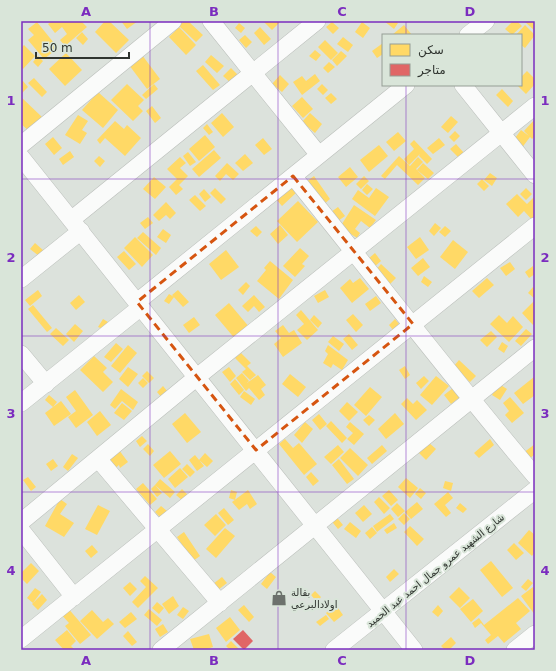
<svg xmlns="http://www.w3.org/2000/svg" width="556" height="671" font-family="'DejaVu Sans','Noto Sans Arabic',sans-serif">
  <rect width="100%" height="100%" fill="#dce2dc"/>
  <path fill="#ffd966" d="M52 21H81L87 27 65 46 60 40 67 34 62 27 55 33 48 24Z
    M105 21H109L129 40 116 53 95 32Z
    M121 21H138L127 29Z
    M184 21H188L203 35 196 42 179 26Z
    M263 21H281L272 30Z
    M384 21H395L398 23 394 29Z
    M513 21H517L522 26 512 35 505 29Z
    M524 21H535V31Z
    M37 22 58 48 44 59 28 40 34 35 28 29Z
    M332 22 339 28 333 34 326 27Z
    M362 22 370 28 363 38 355 32Z
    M239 23 245 28 241 33 235 28Z
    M404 25 412 35H392Z
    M525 25 535 35 525 48 521 45V35H516Z
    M179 27 196 45 186 55 169 37Z
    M260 27 271 39 264 45 254 33Z
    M82 32 88 39 83 45 76 38Z
    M245 35 252 42 246 48 239 40Z
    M343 37 353 45 348 52 337 44Z
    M325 40 338 53 331 60 318 47Z
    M383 43V54L377 58 372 51Z
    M24 45 35 56 23 69 21 67V48Z
    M315 50 321 55 316 61 309 56Z
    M341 51 347 56 337 66 332 60Z
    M66 53 82 70 65 86 49 69Z
    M142 55 160 79 147 89 129 65Z
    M211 55 224 66 217 73 205 62Z
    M38 56 43 61 38 67 33 62Z
    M329 62 335 67 328 73 323 68Z
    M203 65 220 85 213 90 196 71Z
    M231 68 239 76 232 84 223 76Z
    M527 71 535 79V84L526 94 517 85H521V77Z
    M315 74 320 81 302 95 293 82 302 76 306 81Z
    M280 75 289 84 282 92 272 84Z
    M34 78 47 92 42 97 28 83Z
    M23 81 28 87 22 93 21 82Z
    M127 84 144 100 138 106 143 111 133 121 111 100Z
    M154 84 158 89 146 99 142 95Z
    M322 84 328 90 323 95 317 89Z
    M502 89 513 101 508 107 496 95Z
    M98 92 118 110 103 128 82 110Z
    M331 93 337 99 331 104 325 98Z
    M21 97 42 117 29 131 21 124Z
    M302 97 313 109 303 118 292 106Z
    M152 106 161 118 155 123 146 111Z
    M222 113 234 127 223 137 211 123Z
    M310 113 322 124 315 133 302 122Z
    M78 115 88 121 82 130 87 133 80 144 65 135Z
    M451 116 458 122 448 133 441 127Z
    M535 119V136L532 139 530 137 521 149 512 142 521 130 529 136 524 131Z
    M115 121 124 129 127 125 141 138 125 156 105 138 100 144 97 140Z
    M207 124 213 132 209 135 203 128Z
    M455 131 460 136 454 142 449 137Z
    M398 132 406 141 394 151 386 142Z
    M205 135 215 147 199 161 189 149Z
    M53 137 62 148 54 155 45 144Z
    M263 138 272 149 264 155 255 145Z
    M439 138 445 145 433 154 427 148Z
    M414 140 432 159 427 164 419 156 420 154 409 165 404 159 414 149 410 144Z
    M456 144 464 153 459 158 450 149Z
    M379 145 388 156 369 172 360 160Z
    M214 150 221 158 199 177 192 169Z
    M70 151 74 157 63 165 59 159Z
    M188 152 196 162 190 166 183 156Z
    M245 154 253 163 243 171 235 163Z
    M99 156 105 161 100 167 94 161Z
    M399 156 410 166 418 157 423 162 416 169 425 178 418 185 397 165 385 179 381 176Z
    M180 157 186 163 180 168 188 176 179 185 183 189 176 195 169 187 177 179 167 169Z
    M227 163 239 174 233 180 226 174 220 181 215 176Z
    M423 163 434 173 428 179 417 170Z
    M350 167 358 177 346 187 338 177Z
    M490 173 497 178 492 186 484 180Z
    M314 176 330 199 323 205 306 182Z
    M364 176 369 181 361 189 356 184Z
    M154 177 166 187 155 199 143 189Z
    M482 179 489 186 484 191 477 184Z
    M290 184 297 192 282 206 275 198Z
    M367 184 373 189 367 195 362 190Z
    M215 188 226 199 221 204 210 193Z
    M376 188 389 197 375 216 352 199 358 190 369 198Z
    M526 188 532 194 526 200 520 194Z
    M204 189 211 197 205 202 199 194Z
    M517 194 527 204 534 197 535 199V223L524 211 518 217 506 204Z
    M195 195 206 206 200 211 189 200Z
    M298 201 318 222 297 242 277 221Z
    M166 202 176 213 170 219 166 215 159 221 153 215Z
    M354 205 376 220 370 228 361 221 355 229 360 233 357 238 340 227Z
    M338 207 345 216 338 221 331 212Z
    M148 217 153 223 145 229 140 223Z
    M435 223 441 228 434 236 429 231Z
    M280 225 288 235 278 244 270 234Z
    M256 226 262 232 257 237 250 231Z
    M445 226 451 231 445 237 439 232Z
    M163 229 171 235 166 243 157 237Z
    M143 232 161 248 156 255 137 238Z
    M135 237 153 255 142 267 124 248Z
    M420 237 429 250 416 259 407 247Z
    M453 240 468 252 455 269 440 257Z
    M35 243 44 251 39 256 30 249Z
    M300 248 309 256 302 264 305 266 295 277 283 266Z
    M226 250 239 267 221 280 209 264Z
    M124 251 136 264 129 270 117 257Z
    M375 253 381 261 374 267 368 259Z
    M423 258 430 267 418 276 411 268Z
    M270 261 293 280 279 299 257 281 266 270 264 268Z
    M510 262 515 269 506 276 500 268Z
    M381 264 396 278 390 284 375 271Z
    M533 266 535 274 529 278 525 272Z
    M424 276 432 282 428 287 421 282Z
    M360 278 369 289 352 303 340 288 350 279 353 283Z
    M487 278 494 285 479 298 472 291Z
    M246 282 250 286 243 295 238 290Z
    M533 287 535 289 534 298 528 293Z
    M38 290 42 296 30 306 25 300Z
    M178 290 189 302 183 307 172 295Z
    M325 290 329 297 318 303 314 296Z
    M169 294 174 297 169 304 164 301Z
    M79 295 85 302 76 310 70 303Z
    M254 295 265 307 259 312 254 306 248 312 242 306Z
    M376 296 381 303 370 311 365 304Z
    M535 300V323L533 325 522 313Z
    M229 303 250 328 236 340 215 315Z
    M33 305 52 328 47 332 28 309Z
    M301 310 318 330 307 340 297 330 304 324 296 315Z
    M353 314 363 325 356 332 346 320Z
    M314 315 322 323 318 328 310 320Z
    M499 315 507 323 513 316 523 327 509 342 490 324Z
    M194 317 200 325 189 333 183 325Z
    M103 319 108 322 103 329 98 327Z
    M395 319 399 324 393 330 389 325Z
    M75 324 83 331 74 342 66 334Z
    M283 325 289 333 294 330 302 343 283 357 274 344 281 338 275 331Z
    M56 328 69 340 63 346 50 334Z
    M526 329 532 334 521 346 515 341Z
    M491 331 497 337 487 347 480 340Z
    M349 334 358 345 352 350 343 339Z
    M333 336 344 344 339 351 328 342Z
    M502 342 508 346 504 353 498 349Z
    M116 343 123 349 111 362 104 357Z
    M128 345 137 353 120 373 111 366Z
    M328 345 348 360 342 370 333 364 331 368 323 363 328 354 325 351Z
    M241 353 251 363 247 366 256 375 250 380 242 372 246 369 235 358Z
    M94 356 107 368 103 372 113 382 103 392 80 370Z
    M459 360 476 376 470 382 453 367Z
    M405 366 410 375 405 379 399 370Z
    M128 367 138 374 128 387 119 379Z
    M229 367 236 376 230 382 222 372Z
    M147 371 154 378 149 383 142 376Z
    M242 373 249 381 247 383 258 375 266 385 261 389 265 395 259 400 249 388 246 391 236 378Z
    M290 374 306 387 298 397 282 384Z
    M424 376 429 381 421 389 416 383Z
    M436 376 449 386 432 405 420 395Z
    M534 377 535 395 523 404 514 393Z
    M143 378 148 383 143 388 138 383Z
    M235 379 244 390 239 395 230 384Z
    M499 384 507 389 500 400 492 395Z
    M163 386 168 392 162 398 157 392Z
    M370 387 382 397 366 416 354 405Z
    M453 388 460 397 451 404 444 395Z
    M121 389 138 402 133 410 122 401 115 409 110 405Z
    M75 390 93 415 76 428 68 417 76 411 66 397Z
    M244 391 255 399 251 405 240 397Z
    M49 395 57 402 53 407 45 400Z
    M510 397 524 413 512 423 505 415 509 411 503 403Z
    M407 398 413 404 417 400 427 410 416 420 401 404Z
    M61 401 71 414 54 426 45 413Z
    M347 402 358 412 349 421 339 411Z
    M122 403 132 411 124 420 114 413Z
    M100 411 111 425 97 436 87 422Z
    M185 413 201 432 187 443 172 424Z
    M395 413 404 424 386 439 378 429Z
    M319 414 327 424 320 430 312 420Z
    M369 415 375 420 369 426 363 420Z
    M331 421 347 438 342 443 326 426Z
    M305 422 313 429 302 443 294 435Z
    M350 422 364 434 354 445 347 439 353 433 346 427Z
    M142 436 147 441 140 447 136 441Z
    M285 439 293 448 299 443 317 464 304 475 279 444Z
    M490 439 494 445 479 458 474 453Z
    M428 442 436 449 426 460 418 452Z
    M148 444 154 451 150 456 143 449Z
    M535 444V454L528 460 523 453Z
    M338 445 344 452 331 464 324 457Z
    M382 445 387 451 372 464 367 458Z
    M350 448 368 465 358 476 340 458Z
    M119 450 128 462 120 468 119 465 112 471 105 462Z
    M170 451 181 464 164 478 153 465Z
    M205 453 213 461 207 467 199 460Z
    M72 454 78 458 68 471 63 467Z
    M195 455 204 466 197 471 189 460Z
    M53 459 58 466 51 471 46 464Z
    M339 459 354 479 347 484 332 465Z
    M187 464 195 472 190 477 182 469Z
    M180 468 188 477 175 488 168 479Z
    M311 472 319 481 313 486 306 477Z
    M28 477 36 487 31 491 23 480Z
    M406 478 418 488 410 498 398 487Z
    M160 479 175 492 170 498 155 485Z
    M445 481 453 483 451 491 443 488Z
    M143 483 157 499 150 505 136 489Z
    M155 485 162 493 157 497 151 489Z
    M420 488 426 493 421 499 415 494Z
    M182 489 188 495 183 501 176 495Z
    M231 490 237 492 235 500 229 498Z
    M248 490 257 504 250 509 247 504 239 510 232 502Z
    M389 490 398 500 391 506 382 496Z
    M448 492 453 498 445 505 451 513 446 517 434 504Z
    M379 497 390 508 384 514 374 502Z
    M60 499 67 504 60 514 74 523 64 537 45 526Z
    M417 502 423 509 411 519 405 512Z
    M397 503 405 511 398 517 391 509Z
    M460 503 467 509 463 513 456 508Z
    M98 505 110 511 97 535 85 529Z
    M364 505 372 514 363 522 355 513Z
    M161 506 167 511 161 518 155 512Z
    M224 508 234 520 228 525 218 513Z
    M404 513 410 519 404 525 398 519Z
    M216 514 226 525 215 536 204 525Z
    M334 514 343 525 338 529 329 518Z
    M390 514 394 519 377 532 373 526Z
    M350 522 361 531 356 538 344 529Z
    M394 523 397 528 387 534 384 530Z
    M410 526 424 539 417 546 404 532Z
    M372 527 377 533 370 539 365 533Z
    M225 528 235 536 216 558 206 549Z
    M529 530 535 535V552L532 556 518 543Z
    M184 532 200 556 193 561 177 537Z
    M514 543 524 553 516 560 507 550Z
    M92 545 98 552 91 558 85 551Z
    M491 561 513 588 502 597 480 570Z
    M31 563 39 571 27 584 21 578V573Z
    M394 569 399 574 390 582 386 577Z
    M270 572 276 577 267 589 261 584Z
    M145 576 158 588 138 608 132 602 146 587 140 581Z
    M222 577 227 583 218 590 213 584Z
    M528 579 533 583 526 591 521 587Z
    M130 582 137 589 130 596 123 588Z
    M459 587 470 598 460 608 449 597Z
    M533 587 535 589V615L521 596Z
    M35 588 41 592 33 603 27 598Z
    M315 591 321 597 317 602 311 595Z
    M42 594 47 600 38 610 32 604Z
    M173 596 179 606 169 614 162 604Z
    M518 598 530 611 516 623 521 629 504 643 498 636 488 644 485 640 491 635 481 623 475 628 472 623 479 618 484 625Z
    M473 599 483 611 471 622 460 609Z
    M157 602 164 608 159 614 152 608Z
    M244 605 254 617 249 622 238 610Z
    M336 605 343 615 334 622 326 613Z
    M438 605 443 611 438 617 432 612Z
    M67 607 91 635 80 644 65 626 69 623 60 613Z
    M183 607 189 611 183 619 177 615Z
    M149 609 162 620 157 626 144 615Z
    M92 610 103 622 108 618 114 624 97 639 80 621Z
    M131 612 137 619 125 628 119 622Z
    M326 615 329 619 320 626 316 622Z
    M230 617 240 630 226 642 216 628Z
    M163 624 168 632 160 637 155 629Z
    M67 630 76 641 71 646 75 650H64L55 640Z
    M128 631 137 642 132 646 123 636Z
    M209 634 213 647 204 650H194L190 639Z
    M451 637 456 643 449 650H445L441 646Z
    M231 641 240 650H230L226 646Z"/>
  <path fill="#e06666" d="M243 630 253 641 244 650 233 639Z"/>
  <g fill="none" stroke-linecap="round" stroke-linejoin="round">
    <defs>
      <path id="minor" d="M211 21 319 155
        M468 35 486 21
        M463 85 535 175
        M21 145 173 21
        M21 157 414 650
        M293 176C374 276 452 378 535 476
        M71 220 317 21
        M21 279 81 231
        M137 302 406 85
        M21 354 46 384
        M21 403 141 307
        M99 460 220 603
        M21 522 197 377 535 106
        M21 530 74 597
        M21 639 535 226
        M161 650 535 348
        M334 650 535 490
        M515 650 535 634"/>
    </defs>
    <use href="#minor" stroke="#bbbfbb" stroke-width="18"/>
    <use href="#minor" stroke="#fafbfa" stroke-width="17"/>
  </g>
  <path fill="none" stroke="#d65510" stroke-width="3" stroke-dasharray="8 5" stroke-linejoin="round" d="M293 176 413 324 256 450 137 302Z"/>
  <path fill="none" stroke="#7b2cbf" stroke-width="1" stroke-opacity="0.55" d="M150 21V650M278 21V650M406 21V35M406 85V650M21 179H535M21 336H535M21 492H535"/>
  <defs>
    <symbol id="shop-bare" viewBox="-9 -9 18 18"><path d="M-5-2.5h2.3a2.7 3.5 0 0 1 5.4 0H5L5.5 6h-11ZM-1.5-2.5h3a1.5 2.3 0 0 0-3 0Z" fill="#6c716c" stroke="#d9e5d9" stroke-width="2.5" paint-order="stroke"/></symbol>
  </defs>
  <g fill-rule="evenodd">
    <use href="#shop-bare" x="268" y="587" width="22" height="22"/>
  </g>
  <g text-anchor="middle" stroke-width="4" stroke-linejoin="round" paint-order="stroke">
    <g font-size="10" fill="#2f342f" stroke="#d9e5d9">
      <text transform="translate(435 570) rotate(-39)" y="4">شارع الشهيد عمرو جمال احمد عبد الحميد</text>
    </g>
    <g font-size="10" fill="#2f342f" stroke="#d9e5d9" text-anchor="start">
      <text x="291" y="596">بقالة<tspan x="291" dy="12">اولادالبرعي</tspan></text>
    </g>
  </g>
  <rect width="556" height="671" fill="none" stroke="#d9e5d9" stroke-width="44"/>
  <rect x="382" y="34" width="140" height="52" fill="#d9e5d9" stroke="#959e95"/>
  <rect x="390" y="44" width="20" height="12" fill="#ffd966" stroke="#959e95"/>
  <text x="418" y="54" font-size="12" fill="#2f342f">سكن</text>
  <rect x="390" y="64" width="20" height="12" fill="#e06666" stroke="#959e95"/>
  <text x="418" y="74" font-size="12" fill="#2f342f">متاجر</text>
  <path d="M36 52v6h93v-6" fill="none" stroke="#2f342f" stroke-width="2"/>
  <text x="42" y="52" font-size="12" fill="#2f342f" stroke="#d9e5d9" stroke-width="3" paint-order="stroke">50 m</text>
  <rect x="22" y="22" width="512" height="627" fill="none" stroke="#7b2cbf" stroke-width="1.5"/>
  <g font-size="13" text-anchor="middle" font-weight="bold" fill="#7b2cbf">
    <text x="86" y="16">A</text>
    <text x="214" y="16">B</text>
    <text x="342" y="16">C</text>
    <text x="470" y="16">D</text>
    <text x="11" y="105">1</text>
    <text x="545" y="105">1</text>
    <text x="11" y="262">2</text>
    <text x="545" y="262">2</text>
    <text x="11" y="418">3</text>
    <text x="545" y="418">3</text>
    <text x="11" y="575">4</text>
    <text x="545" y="575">4</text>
    <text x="86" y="665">A</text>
    <text x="214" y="665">B</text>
    <text x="342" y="665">C</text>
    <text x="470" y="665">D</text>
  </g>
</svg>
